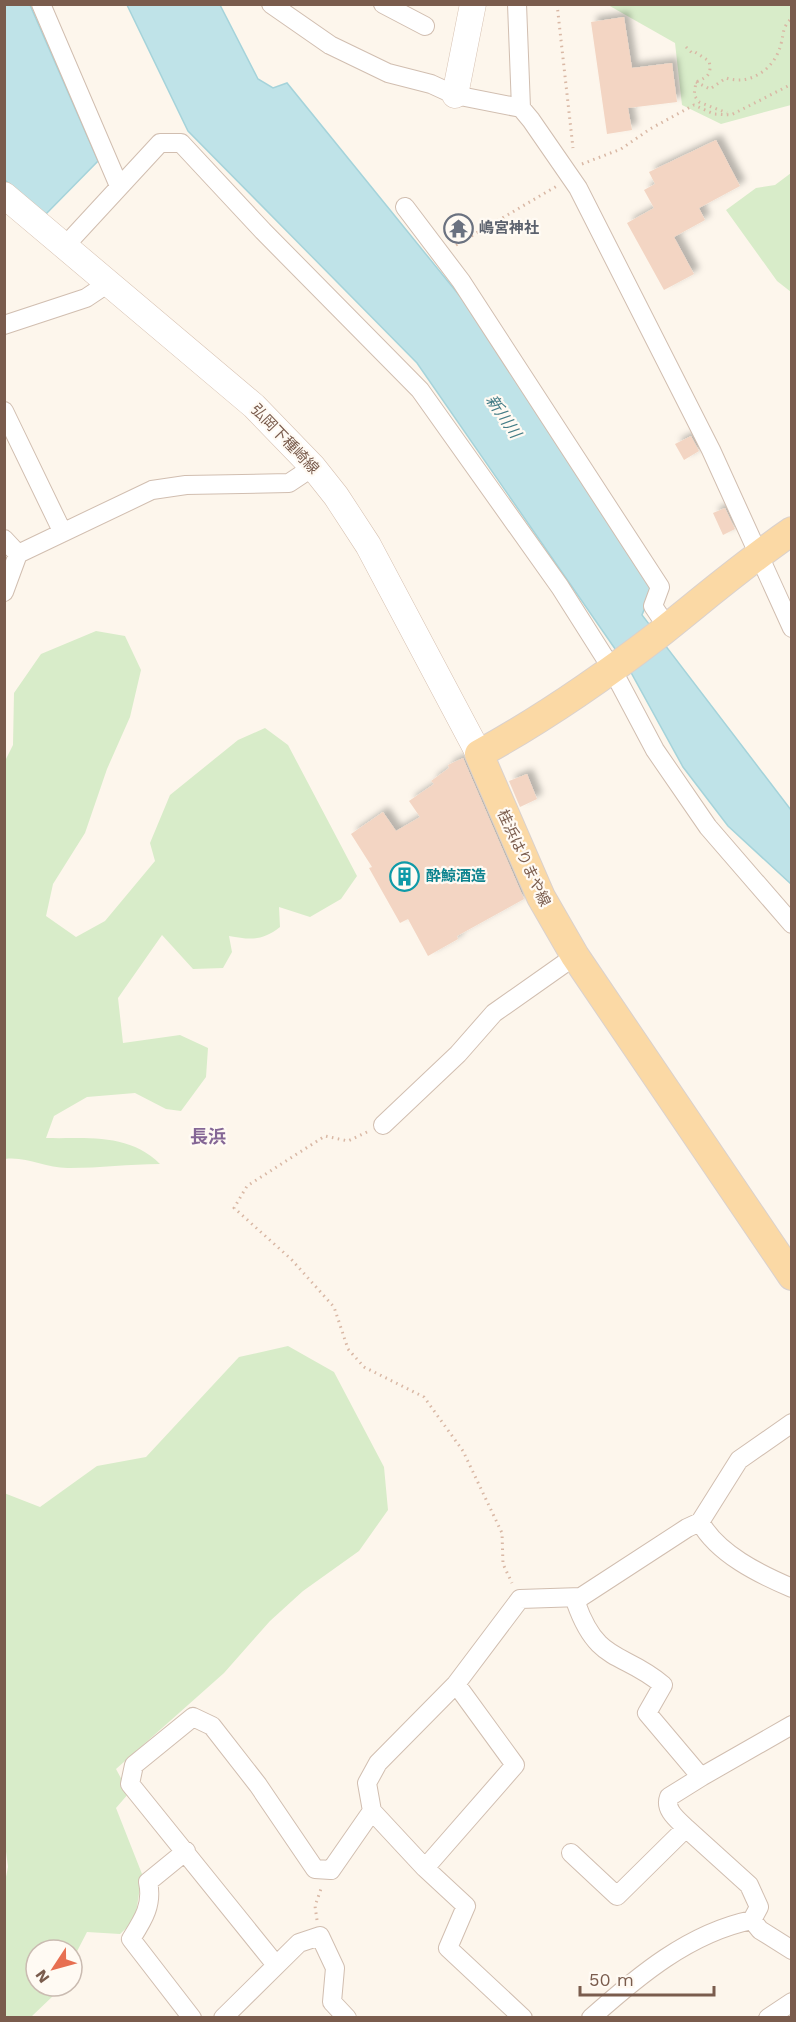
<svg xmlns="http://www.w3.org/2000/svg" width="796" height="2022" font-family="'Work Sans','Noto Sans JP',sans-serif">
  <style>
    .green { fill: #d8ecc9 }
    .water { fill: #bfe3e8; stroke: #a5d3da; stroke-width: 1.5 }
    .building { fill: #f3d5c3; filter: url(#shadow) }
    .lines { fill: none; stroke-linecap: round; stroke-linejoin: round }
    .street-casing { stroke: #d1beb0; stroke-width: 20 }
    .secondary-casing { stroke: #d6c0b0; stroke-width: 27 }
    .primary-casing { stroke: #dad1cd; stroke-width: 30 }
    .path { stroke: #d9b8a5; stroke-width: 3; stroke-dasharray: 1.5 4.5; stroke-linecap: butt }
    .street { stroke: #fff; stroke-width: 18 }
    .secondary { stroke: #fff; stroke-width: 26 }
    .primary { stroke: #fbd9a5; stroke-width: 28 }
    .labels { text-anchor: middle; stroke-width: 4.5; stroke-linejoin: round; paint-order: stroke }
    .worship-label { font-size: 15px; font-weight: bold; fill: #5b616d; stroke: #fffaf3; text-anchor: start }
    .street-label { font-size: 15px; fill: #7a5c4d; stroke: #fffaf3 }
    .culture-label { font-size: 15px; font-weight: bold; fill: #0d838f; stroke: #fffaf3; text-anchor: start }
    .water-label { font-size: 16px; font-style: italic; fill: #437c86; stroke: #fffaf3 }
    .quarter-label { font-size: 18px; font-weight: bold; fill: #846695; stroke: #fffaf3 }
  </style>
  <defs>
    <filter id="shadow"><feDropShadow dx="5.5" dy="-5.5" stdDeviation="3" flood-color="#0004"/></filter>
  </defs>
  <rect width="100%" height="100%" fill="#fdf6ec"/>
  <path class="green" d="M608,5h183v100l-70,19 -39,-19 -7,-62z
    M791,173v119l-14,-11 -51,-71 30,-22 19,-3z
    M96,631l29,5 16,34 -11,47 -23,52 -22,64 -32,51 -7,32 30,21 29,-16 50,-60 -5,-18 20,-48 68,-55 27,-12 23,17 69,131 -16,23 -31,18 -31,-10 1,20c-18,14 -29,13 -51,9l3,16 -9,16 -30,1 -31,-34 -44,63 5,45 57,-8 28,13 -2,29 -25,34 -15,-2 -31,-16 -48,4 -33,19 -8,22c41,1 83,-5 114,26 -31,0 -60,4 -90,4 -23,1 -43,-12 -65,-9v-398l8,-16 1,-52 27,-39z
    M288,1346l46,26 50,95 4,43 -29,41 -56,40 -33,30 -46,52 -108,96 13,24 -13,15 26,66 -7,46 -15,14 -33,-2 -15,29v-11h-36v36h23l-5,9 -23,22h-26l-1,-130 4,-20 -4,-31v-343l36,14 57,-41 49,-9 93,-100z"/>
  <path class="water" d="M4,5h26l68,156 -53,54 -40,-35z
    M127,5h93l38,74 15,9 14,-5 185,228 180,279 -10,25 149,195v74l-63,-58 -45,-59 -54,-98 -212,-306 -229,-232z"/>
  <path class="building" d="M624,17l8,51 40,-5 5,39 -49,6 4,22 -25,4 -16,-112z
    M716,140l24,46 -41,22 6,12 -31,17 20,37 -30,16 -37,-67 27,-15 -10,-18 11,-6 -6,-12z
    M691,436l8,15 -15,9 -9,-16z
    M725,508l10,21 -12,6 -10,-22z
    M463,758l61,141 -67,37 1,3 -30,17 -20,-37 -8,4 -31,-55 3,-1 -21,-33 32,-22 13,19 24,-14 -11,-16 25,-17 -3,-3 18,-13 -1,-3z
    M527,774l10,25 -17,8 -11,-26z"/>
  <g class="lines">
    <defs>
      <path id="street" d="M41,4l78,182
        M271,4l59,41 58,28 43,11 24,11 66,13 10,12 47,68 133,262 81,178
        M383,4l42,22
        M517,4l4,104
        M405,207l56,74 199,306 -7,19 14,21
        M64,247l96,-104h21l82,88 157,159 140,197 52,82 43,81 53,77 84,97
        M4,325l82,-27 21,-14
        M4,411l58,120
        M4,539l14,15
        M4,592l14,-38 134,-64 34,-5 103,-2 24,-16
        M383,1125l75,-71 36,-41 81,-57
        M700,1522c18,32 59,52 92,66
        M581,1597l-5,6c22,62 47,48 87,82l-16,28 54,64 -32,20c-5,13 9,23 17,31
        M701,1777l91,-52
        M372,1811l53,57 90,-103 -59,-81
        M186,1851l-38,31c5,23 -5,38 -17,57l61,79
        M571,1853l46,43 69,-68 63,57 10,22 -7,13
        M425,1868l41,38 -18,42 75,70
        M276,1965l-146,-181 4,-19 59,-48 19,9 46,59 57,84 16,1 41,-59 -5,-28 11,-20 78,-79 64,-85 61,-2 106,-69 13,-6 39,-62 53,-37
        M223,2018l76,-75 21,-7 15,32 -3,34 15,16
        M591,2018c47,-42 98,-85 161,-98l8,10 32,20
        M768,2018l24,-16"/>
      <path id="secondary" d="M455,95l18,-91
        M4,195l250,211 59,61 23,29 32,49 111,209"/>
      <path id="primary" d="M792,531c-47,32 -90,69 -134,104 -56,43 -117,85 -179,119l62,143 34,59 217,320"/>
    </defs>
    <use href="#street" class="street-casing"/>
    <use href="#secondary" class="secondary-casing"/>
    <use href="#primary" class="primary-casing"/>
    <path class="path" d="M557,4l16,144
      M686,47l6,6 3,-1 14,9c3,13 -1,16 -13,21l-2,13 5,7 28,11
      M696,82l14,7 16,-11c24,8 49,-9 55,-34 3,-11 1,-17 11,-26
      M582,164l39,-15 29,-20 44,-24 20,9 17,1 61,-31
      M456,245l101,-59
      M367,1132l-19,9 -23,-5 -78,50 -13,22 57,51 43,48 14,42 16,18 60,30 39,54 39,82 1,31 9,19
      M317,1920l-2,-14 7,-20"/>
    <use href="#street" class="street"/>
    <use href="#secondary" class="secondary"/>
    <use href="#primary" class="primary"/>
  </g>
  <defs>
    <symbol id="temple-ring" viewBox="-11 -11 22 22"><circle r="9.5" fill="#fffaf3" stroke="#6b7280" stroke-width="1.5"/><path d="M0-6L5-2H3V0L6.5 2.5H4V6H1.5V3h-3V6H-4V2.5H-6.5L-3 0V-2H-5Z" fill="#6b7280"/></symbol>
    <symbol id="building-ring" viewBox="-11 -11 22 22"><circle r="9.5" fill="#fffaf3" stroke="#0f9aa8" stroke-width="1.5"/><path d="M-4-6H4V6H1V3H-1V6H-4ZM-2.5-4.3h1.7v1.8h-1.7ZM.8-4.3h1.7v1.8H.8ZM-2.5-1h1.7V.8h-1.7ZM.8-1h1.7V.8H.8Z" fill="#0f9aa8"/></symbol>
  </defs>
  <g fill-rule="evenodd">
    <use href="#temple-ring" x="442" y="212" width="33" height="33"/>
    <use href="#building-ring" x="388" y="860" width="33" height="33"/>
  </g>
  <g class="labels">
    <g class="worship-label">
      <text x="479" y="233">嶋宮神社</text>
    </g>
    <g class="street-label">
      <text transform="translate(285 439) rotate(46)" y="5">弘岡下種崎線</text>
      <text transform="translate(524 858) rotate(65)" y="5">桂浜はりまや線</text>
    </g>
    <g class="culture-label">
      <text x="426" y="881">酔鯨酒造</text>
    </g>
    <g class="water-label">
      <text transform="translate(504 416) rotate(56)" y="6">新川川</text>
    </g>
    <g class="quarter-label">
      <text x="208" y="1143">長浜</text>
    </g>
  </g>
  <rect width="796" height="2022" fill="none" stroke="#7a5c4d" stroke-width="12"/>
  <g transform="translate(54 1968) rotate(234)"><circle r="28" fill="#fffaf3" stroke="#cabbb1" stroke-width="1.5"/>
  <path d="M0-4.5L10 22L0 15L-10 22Z" fill="#e76f51"/>
  <text y="-9" font-size="16" font-weight="bold" text-anchor="middle" fill="#7a5c4d">N</text>
  </g>
  <path d="M580 1986v9h134v-9" fill="none" stroke="#7a5c4d" stroke-width="3"/>
  <text x="589" y="1986" font-size="18" fill="#7a5c4d" stroke="#fffaf3" stroke-width="4.5" paint-order="stroke">50 m</text>
</svg>
